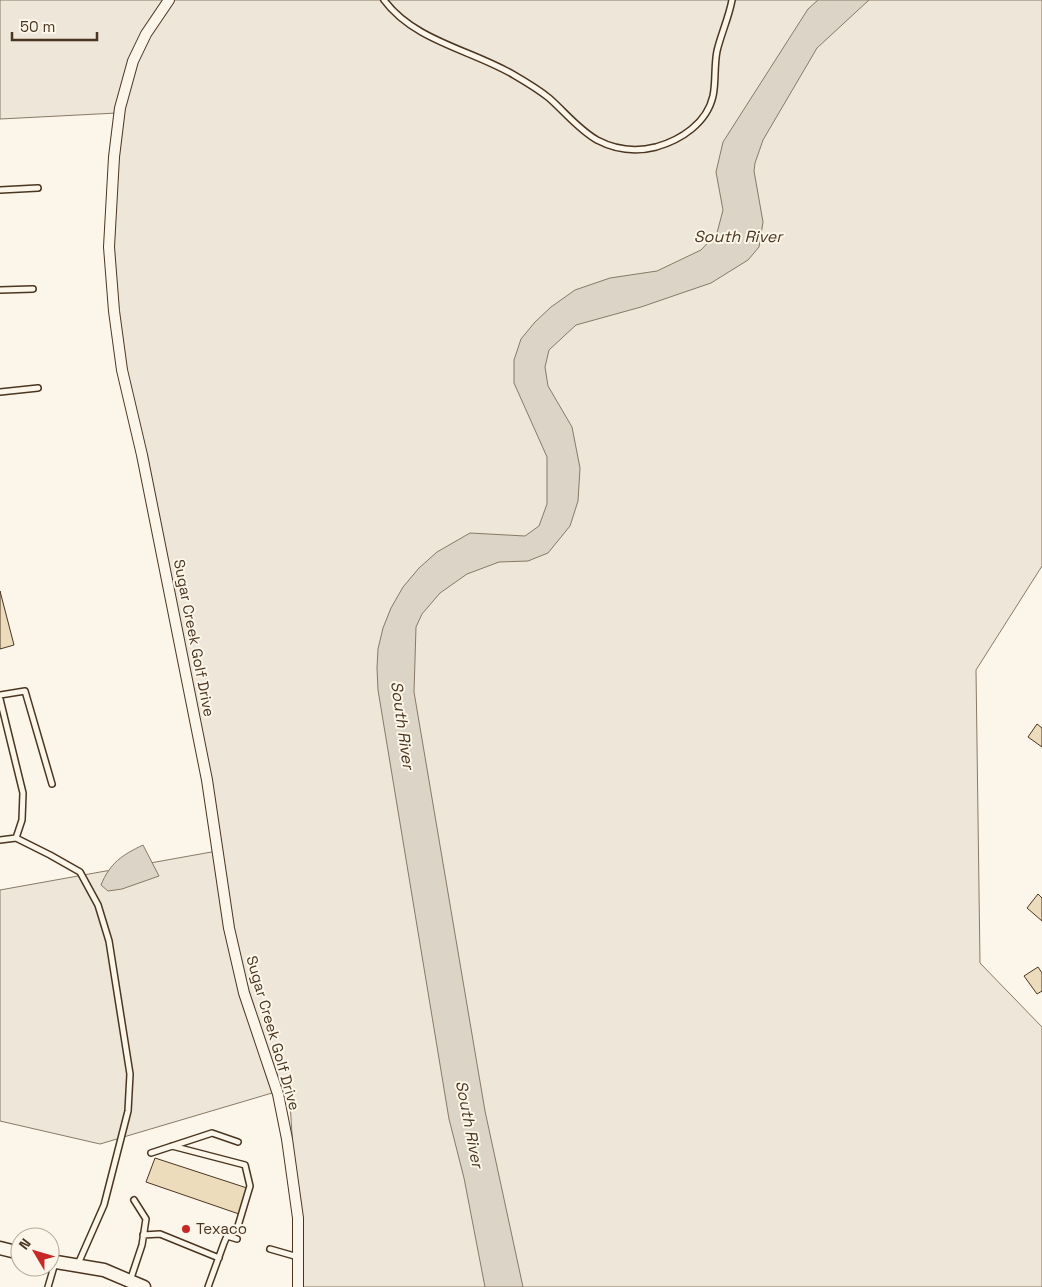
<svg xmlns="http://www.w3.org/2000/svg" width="1042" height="1287" font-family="'Space Grotesk',sans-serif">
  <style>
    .green { fill: #ede6d9; stroke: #887966 }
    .water { fill: #dcd4c6; stroke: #887966 }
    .building { fill: #ecdcbc; stroke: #4a3520 }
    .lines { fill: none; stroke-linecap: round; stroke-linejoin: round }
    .service-casing { stroke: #4a3520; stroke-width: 8 }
    .minor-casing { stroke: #4a3520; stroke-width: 12 }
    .tertiary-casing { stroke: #4a3520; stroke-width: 15 }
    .service { stroke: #fbf6e9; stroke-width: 5 }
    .minor { stroke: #fbf6e9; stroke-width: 10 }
    .tertiary { stroke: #fbf6e9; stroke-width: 12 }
    .poi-dot { fill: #c62828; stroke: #fbf6e9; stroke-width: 2 }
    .labels { text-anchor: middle; stroke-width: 4; stroke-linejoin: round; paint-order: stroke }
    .street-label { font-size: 15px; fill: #4a3520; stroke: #fbf6e9 }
    .poi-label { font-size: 15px; fill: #4a3520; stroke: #fbf6e9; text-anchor: start }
    .water-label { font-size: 16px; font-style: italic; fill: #4a3520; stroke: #fbf6e9 }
  </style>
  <rect width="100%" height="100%" fill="#fbf6e9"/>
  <path class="green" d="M0,0h1042v566l-66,104 4,293 62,64v260h-740l-13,-199 -189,56 -100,-23v-231l217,-39 -99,-504 -7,-135 6,-99 -117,6z"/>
  <path class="water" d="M818,0h51l-52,48 -54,92 -8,23 -1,8 9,51 -4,25 -11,13 -37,23 -70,24 -65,18 -27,25 -4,17 3,19 24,41 8,41 -2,33 -8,25 -22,27 -20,8 -29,1 -32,12 -27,19 -18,21 -6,13 -2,65 71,419 38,176h-38l-21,-109 -15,-59 -71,-429 -1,-22 1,-19 5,-21 8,-20 12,-21 16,-19 18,-16 33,-19 55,3 14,-10 8,-22v-47l-33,-74v-23l7,-21 14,-17 16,-15 24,-17 35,-12 47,-7 44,-21 16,-17 6,-23 -7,-38 7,-30 85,-133z
    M143,845l16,31 -37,13 -14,2 -7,-6c9,-22 21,-30 42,-40z"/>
  <path class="building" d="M0,591l14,54 -14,4z
    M1037,724l5,4v19l-14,-10z
    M1038,894l4,4v23l-15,-13z
    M1038,967l4,6v18l-5,3 -13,-18z
    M155,1158l92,30 -8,26 -93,-32z"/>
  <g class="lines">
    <defs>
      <path id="service" d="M384,0c30,41 88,50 130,75 12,7 24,14 35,23 16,14 29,31 48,42 19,10 39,12 59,7 25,-7 51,-24 57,-51 3,-14 1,-30 4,-45 4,-17 12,-34 15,-51
        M0,190l38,-2
        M0,290l33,-1
        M0,392l38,-4
        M0,695l25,-4 27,93
        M0,699l23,94 -1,27 -6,18
        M0,840l16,-2 34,17 30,17 18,33 11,36 21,133 -2,37 -24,94 -26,59
        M172,1146l73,19 5,21 -12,40 -11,10 -3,7 -16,44
        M151,1153l61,-20 26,9
        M143,1235l17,-1 59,24
        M227,1236l10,3
        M270,1249l28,8
        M130,1281l12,-36 4,-26 -12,-19
        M48,1287l7,-24"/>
      <path id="minor" d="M169,0l-23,34 -13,27 -13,47 -6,49 -5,90 5,64 8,59 20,85 65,325 22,148 15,65 34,101 9,45 11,79v69"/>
      <path id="tertiary" d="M0,1248l20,5
        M50,1261l54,9 40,17"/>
    </defs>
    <use href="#service" class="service-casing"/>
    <use href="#minor" class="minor-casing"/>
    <use href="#tertiary" class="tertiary-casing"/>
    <use href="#service" class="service"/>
    <use href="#minor" class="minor"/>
    <use href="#tertiary" class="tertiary"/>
  </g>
  <circle class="poi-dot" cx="186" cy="1229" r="5"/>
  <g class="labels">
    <g class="street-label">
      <text transform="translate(194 638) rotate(79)" y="5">Sugar Creek Golf Drive</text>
      <text transform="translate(273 1033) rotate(74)" y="5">Sugar Creek Golf Drive</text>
    </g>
    <g class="poi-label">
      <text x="196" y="1234">Texaco</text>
    </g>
    <g class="water-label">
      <text x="738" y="242">South River</text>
      <text transform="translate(403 725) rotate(82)" y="6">South River</text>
      <text transform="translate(470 1124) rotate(79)" y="6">South River</text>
    </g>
  </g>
  <g transform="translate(35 1252) rotate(308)"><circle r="24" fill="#fbf6e9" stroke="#b4a999"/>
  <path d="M0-4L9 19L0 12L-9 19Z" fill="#c62828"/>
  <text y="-8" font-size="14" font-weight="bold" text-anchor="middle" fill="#4a3520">N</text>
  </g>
  <path d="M12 32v8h85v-8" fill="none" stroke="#4a3520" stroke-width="2.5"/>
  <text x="20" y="32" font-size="15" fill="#4a3520" stroke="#fbf6e9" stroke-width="4" paint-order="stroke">50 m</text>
</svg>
